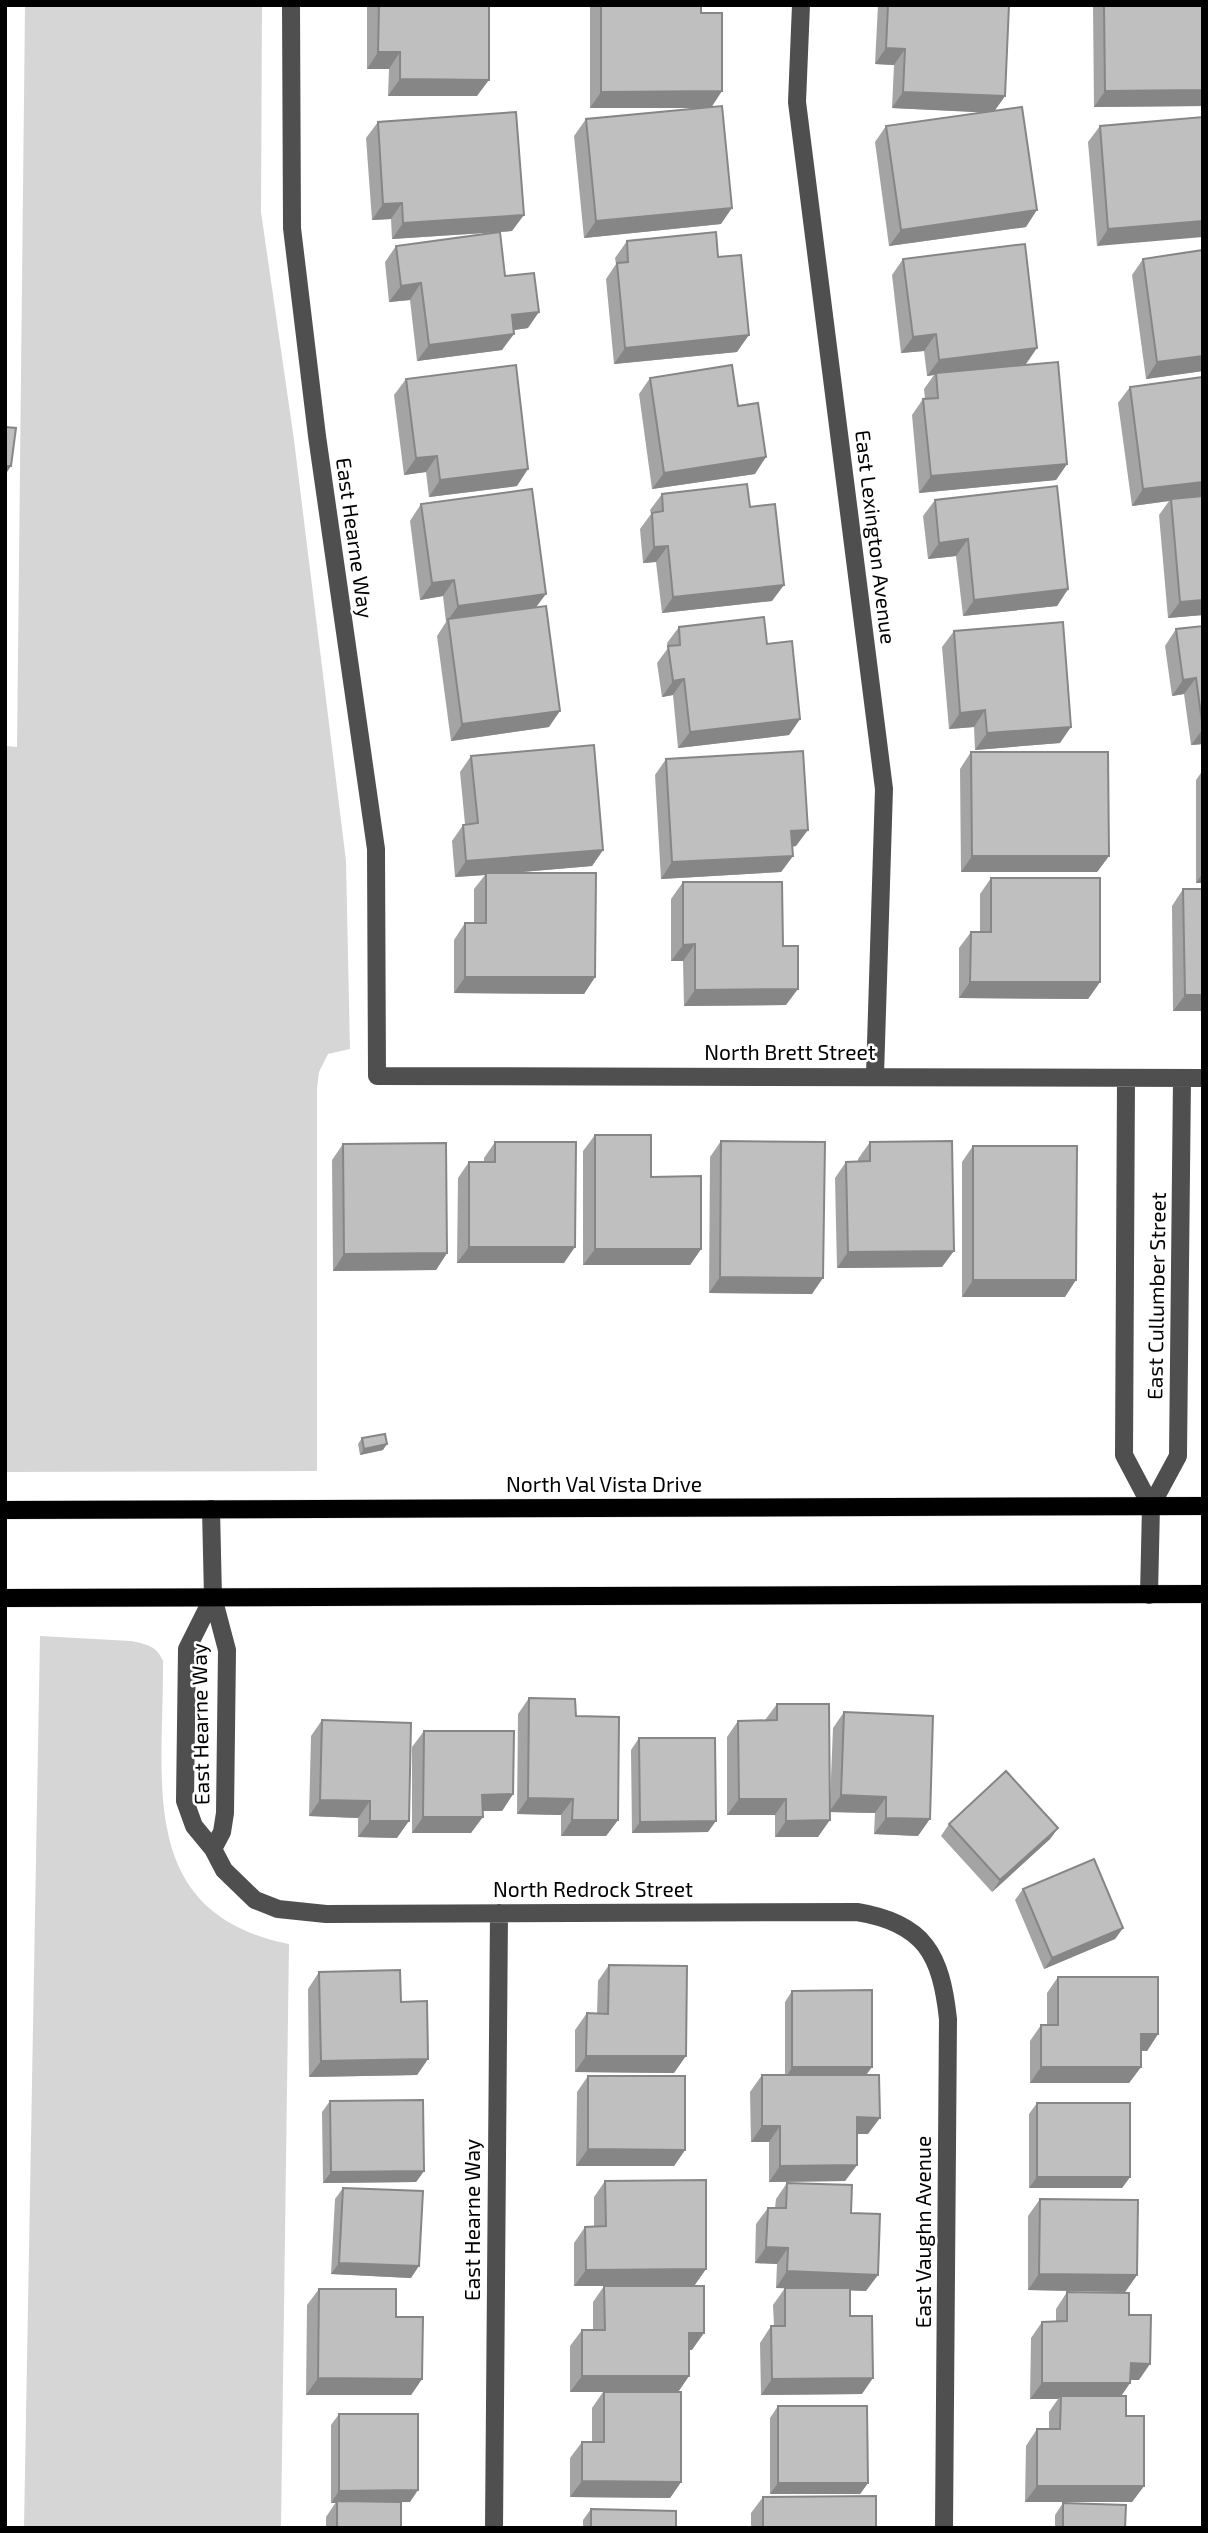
<svg xmlns="http://www.w3.org/2000/svg" width="1208" height="2533" font-family="'Exo 2',sans-serif">
  <style>
    .green { fill: #d6d6d6 }
    .lines { fill: none; stroke-linecap: round; stroke-linejoin: round }
    .major-casing { stroke: #dbdbdb; stroke-width: 19 }
    .minor { stroke: #4f4f4f; stroke-width: 18 }
    .major { stroke: #000; stroke-width: 18 }
    .wall { fill: #a4a4a4 }
    .shaded-wall { fill: #868686 }
    .building { fill: #bfbfbf; stroke: #868686; stroke-width: 2 }
    .labels { text-anchor: middle; stroke-width: 5; stroke-linejoin: round; paint-order: stroke }
    .street-label { font-size: 21px; fill: #000; stroke: #fff }
  </style>
  <rect width="100%" height="100%" fill="#fff"/>
  <path class="green" d="M25,5h237l-1,207 33,228 52,421 4,188 -22,5 -9,18 -2,17v382l-312,1v-726l12,1z
    M40,1636l91,5c15,3 26,5 32,20 1,120 -28,252 126,283l-8,584h-257z"/>
  <g class="lines">
    <defs>
      <path id="major" d="M5,1510l1198,-4
        M5,1598l1198,-4"/>
    </defs>
    <use href="#major" class="major-casing"/>
    <path class="minor" d="M291,5l1,223 25,208 59,413 1,227 826,2
      M801,5l-4,97 87,687 -9,286
      M1126,1079l-2,376 27,51
      M211,1509l2,88 14,53 -2,163 -3,19 -9,17
      M1149,1595l2,-89 27,-50 4,-378
      M213,1597l-26,52 -2,152 9,25 19,23 11,21 31,30 23,9 48,5 531,-2c68,11 84,43 91,107l-4,509
      M494,2528l5,-615"/>
    <use href="#major" class="major"/>
  </g>
  <path class="wall" d="M367,5h122l-12,91h-89l1,-27h-22z
    M590,5h111l10,102 10,117 -137,14 -10,-102 12,-17 116,-11h-112z
    M878,5h131l-4,91 -10,14 31,117 -137,19 -14,-104 11,-16 96,-14 -90,-4 2,-43 -19,-1z
    M1093,5h110v101l-109,1z
    M1203,117l-106,129 -9,-104 12,-16z
    M378,122l134,109 -120,8 -1,-20 -19,1 -6,-82z
    M627,241l110,111 -123,12 -8,-85 10,-15 -1,-6z
    M396,246l109,30 23,52 -15,2 -11,20 -85,11 -7,-61 -21,2 -4,-40z
    M903,259l123,105 -23,3 64,97 -11,16 -137,13 -7,-78 11,-16h2l-1,-10 10,-14 -7,1 -3,-25 -23,2 -9,-78z
    M1143,259l60,112 -57,8 -14,-104z
    M1203,377v238l-35,3 -9,-103 10,-14 -37,5 -14,-103 12,-16z
    M650,378l88,28 17,68 -103,15 -13,-95z
    M406,379l111,107 -88,11 -3,-25 -22,3 -10,-80z
    M662,494l88,13 22,94 -110,12 -6,-51 -13,1 -3,-34 11,-15 -1,-4z
    M935,500l133,89 -11,17 -94,10 -7,-60 -28,3 -5,-43z
    M421,504l116,103 12,120 -98,14 -14,-105 9,-14 -3,-26 -23,4 -10,-79z
    M1203,626v118l-12,1 -7,-51 -12,2 -7,-50 11,-17z
    M679,627l88,17 33,75 -11,16 -111,13 -5,-53 -11,2 -5,-34 11,-15 -1,-5z
    M954,631l106,112 -85,7 -1,-23 -25,2 -7,-82z
    M971,752l138,104 -12,16h-136l-1,-103z
    M471,756l132,94 -11,16 -85,7 88,104 -11,17 -130,-1v-53l11,-17h9v-34l11,-14 -30,2 -3,-36 11,-16 2,-1 -5,-52z
    M666,759l130,87 -4,1 1,9 -12,16 -120,7 -6,-104z
    M1203,770v113h-7v-103z
    M991,878l109,104 -12,17 -129,-1v-50l12,-16h9v-38z
    M683,882l100,64 3,59 -102,1 -1,-45h-12v-62z
    M1183,889l20,122h-30l-1,-105z
    M595,1135l56,42 50,72 -11,16h-107v-114z
    M721,1141l91,153 -103,-1 1,-136z
    M495,1142l69,121h-107l1,-85 11,-16h15v-4z
    M870,1142l72,125 -105,1 -2,-90 11,-16 12,-1v-2z
    M343,1144l104,109 -11,17 -103,1 -1,-111z
    M973,1146l92,151h-103v-135z
    M362,1438l21,12 -23,5 -2,-11z
    M529,1698l47,18 42,104 -12,16h-45v-21l-44,-1 1,-100z
    M777,1704l53,98 3,-74 11,-16 74,124 -44,-2 1,-21 -45,-1 -12,25h-43v-22h-48v-78l11,-16 27,-1z
    M322,1720l75,118 -39,-1v-19l-49,-2 2,-80z
    M424,1731l89,63 -11,17h-20l-11,22h-59v-86z
    M639,1738l69,94 -76,1 -1,-83z
    M949,1824l109,4 -8,11 -58,53 -51,-56z
    M1023,1889l100,39 -8,11 -71,30 -29,-69z
    M609,1965l65,108 -99,-1v-42l12,-17 10,1 1,-33z
    M319,1972l82,30 27,57 -11,16 -108,2 -1,-88z
    M1058,1977l100,57 -11,17h-6v16l-12,16h-99v-42l11,-16h6v-32z
    M792,1991l74,84 2,59h-11v31l-12,16 -76,1v-40h-18l-1,-50 12,-17h23v-73z
    M588,2076l97,74 -11,16h-98l1,-74z
    M330,2101l94,70 -8,11 -93,1 -1,-71z
    M1037,2103l93,74 -8,11h-93v-74z
    M605,2181l101,88 -12,17h-120v-43l11,-16 9,-1v-29z
    M787,2183l64,30 15,78 -16,-1v26l12,78 -101,1 -1,-52 11,-17h3l-1,-21 12,-17h9h-18l1,-24 -22,-1 1,-39 12,-16h7l1,-9z
    M343,2188l68,90 -80,-4 4,-75z
    M1040,2199l97,76 -12,17 -97,-2v-74z
    M604,2286l88,64h-3v26l-11,16 3,90 -11,16 -100,-1v-39l12,-16h10v-34l11,-16h-33v-46l12,-16h11v-28z
    M319,2289l103,90 -11,16h-105l1,-90z
    M1067,2292l62,23 10,65h-9v3l-9,13 23,90 -12,16h-107l1,-56 11,-17h12v-17l9,-13h-28l1,-61 11,-16h14v-13z
    M778,2406l90,77 -8,11h-90v-76z
    M339,2414l71,88h-21l12,26h-75v-11l10,-15 -5,1v-78z
    M763,2497l113,31h-125v-15z
    M1063,2503l62,25h-70v-13z
    M591,2509l85,19h-93v-8z"/>
  <path class="shaded-wall" d="M886,48l19,1 -11,16 -19,-1z
    M378,52h22l-11,17h-22z
    M400,79l89,1 -12,16h-89z
    M1203,90v16l-109,1 11,-16z
    M722,91l-11,17h-121l11,-16z
    M903,92l102,4 -12,17 -101,-5z
    M402,203l-11,16 -19,1 11,-16z
    M732,208l-11,16 -137,14 12,-17z
    M1037,210l-11,17 -137,19 12,-16z
    M524,215l-12,16 -120,8 11,-16z
    M1203,221v16l-106,9 11,-17z
    M421,283l-11,17 -21,2 12,-16z
    M539,312l-11,16 -27,4 11,-17z
    M514,334l-12,16 -85,11 12,-16z
    M936,334l-12,17 -23,2 12,-16z
    M749,335l-12,17 -123,12 11,-16z
    M1037,348l-11,16 -90,11v-2l-2,2 -7,1 12,-16z
    M1203,356v15l-57,8 11,-17z
    M437,456l-11,16 -22,3 12,-17z
    M766,457l-11,17 -103,15 12,-16z
    M1067,464l-11,16 -137,13 12,-17z
    M5,466h6l-6,9z
    M528,469l-11,17 -88,11 11,-17z
    M1203,482v15l-32,2 -2,2 -37,5 11,-17z
    M968,539l-12,17 -28,3 11,-16z
    M668,546l-12,16 -13,1 11,-16z
    M454,580l-11,16 -23,4 12,-17z
    M784,585l-12,16 -110,12 11,-16z
    M1068,589l-11,17 -94,10 11,-16z
    M546,594l-12,16 -86,10 10,-14z
    M1203,600v15l-35,3 12,-16z
    M1196,678l-12,16 -12,2 11,-16z
    M684,679l-11,16 -11,2 11,-16z
    M985,710l-11,17 -25,2 11,-16z
    M560,711l-11,16 -98,14 11,-17z
    M800,719l-11,16 -111,13 12,-16z
    M1071,727l-11,16 -85,7 12,-17z
    M1203,729v15l-12,1z
    M808,830l-12,16 -16,1 11,-16z
    M603,850l-11,16 -106,9v-2l-1,2 -30,2 11,-16z
    M793,856l-12,16 -120,7 11,-17z
    M972,856h137l-12,16h-136z
    M1203,873v10h-7z
    M695,944l-12,17h-12l12,-16z
    M465,977h130l-11,17 -130,-1z
    M970,982h130l-12,17 -129,-1z
    M798,989l-12,16 -102,1 11,-16z
    M1185,995h18v16h-30z
    M469,1247h106l-11,16h-107z
    M595,1249h106l-11,16h-107z
    M954,1251l-12,16 -105,1 11,-16z
    M447,1253l-11,17 -103,1 11,-17z
    M720,1277l103,1 -11,16 -103,-1z
    M973,1280h103l-11,17h-103z
    M387,1444l-4,6 -23,5 4,-6z
    M513,1794l-11,17h-31l11,-16z
    M841,1795l45,2 -11,16 -46,-1z
    M528,1798l45,1 -12,16 -44,-1z
    M739,1799h47l-11,16h-48z
    M320,1800l50,1 -12,17 -49,-2z
    M423,1817h60l-12,16h-59z
    M886,1818l44,1 -12,17 -44,-2z
    M572,1820h46l-12,16h-45z
    M830,1820l-12,17h-43l11,-16z
    M370,1821h39l-12,17 -39,-1z
    M716,1821l-8,11 -76,1 8,-11z
    M1058,1828l-8,11 -58,53 8,-12z
    M1123,1928l-8,11 -71,30 8,-11z
    M1141,2034h17l-11,17 -17,-1z
    M586,2056h100l-12,17 -99,-1z
    M428,2059l-11,16 -108,2 12,-16z
    M792,2067h80l-8,11 -79,1z
    M1041,2067h100l-12,16h-99z
    M857,2117l23,1 -12,16h-23z
    M762,2126h18l-11,16h-18z
    M588,2149l97,1 -11,16h-98z
    M857,2165l-12,16 -76,1 11,-16z
    M424,2171l-8,11 -93,1 8,-11z
    M1037,2177h93l-8,11h-93z
    M766,2247l22,1 -11,16 -22,-1z
    M339,2263l80,3 -8,12 -80,-4z
    M706,2269l-12,17h-120l12,-16z
    M787,2271l91,4 -12,16 -90,-3z
    M1039,2274l98,1 -12,17 -97,-2z
    M689,2333h15l-12,17 -15,-1z
    M1131,2363l19,1 -11,16h-20z
    M582,2376h107l-11,16h-108z
    M318,2378l104,1 -11,16h-105z
    M873,2378l-11,16 -101,1 11,-16z
    M1042,2383h88l-11,16 -58,-3 -3,3h-28z
    M582,2481l99,1 -11,16 -100,-1z
    M778,2483h90l-8,11h-90z
    M1037,2486h107l-12,16h-107z
    M418,2490l-8,12 -79,1 8,-12z"/>
  <path class="building" d="M379,5h110v75l-89,-1v-27h-22z
    M601,5h100v8h21v78l-121,1z
    M888,5h121l-4,91 -102,-4 2,-43 -19,-1z
    M1104,5h99v85l-98,1z
    M722,106l10,102 -136,13 -10,-102z
    M1022,107l15,103 -136,20 -15,-104z
    M516,112l8,103 -121,8 -1,-20 -19,1 -5,-82z
    M1203,117v104l-95,8 -8,-103z
    M500,232l5,44 29,-3 5,39 -27,3 2,19 -85,11 -8,-62 -20,3 -5,-40z
    M716,232l2,25 23,-2 8,80 -124,13 -8,-85 11,-1 -1,-21z
    M1025,244l12,104 -98,12 -3,-26 -23,3 -10,-78z
    M1203,250v106l-46,6 -14,-103z
    M1058,362l9,102 -136,12 -8,-77 15,-1 -2,-25z
    M516,365l12,104 -88,11 -3,-24 -21,2 -10,-79z
    M732,365l6,41 20,-3 8,54 -102,16 -14,-95z
    M1203,377v105l-60,7 -13,-102z
    M5,427l11,1 -5,38h-6z
    M747,484l3,23 25,-3 9,81 -111,12 -5,-51 -14,1 -2,-34 11,-2 -1,-17z
    M1057,486l11,103 -94,11 -6,-61 -29,4 -4,-43z
    M532,489l14,105 -88,12 -4,-26 -22,3 -11,-79z
    M1203,496v104l-23,2 -9,-103z
    M546,606l14,105 -98,13 -14,-105z
    M764,617l3,27 25,-3 8,78 -110,13 -6,-53 -11,2 -5,-35 12,-1 -1,-18z
    M1063,622l8,105 -84,6 -2,-23 -25,3 -6,-82z
    M1203,626v103l-7,-51 -13,2 -7,-51z
    M594,745l9,105 -137,11 -3,-36 15,-2 -7,-67z
    M803,751l5,79 -17,1 2,25 -121,6 -6,-103z
    M971,752h137l1,104h-137z
    M486,873h110l-1,104h-130v-54h21z
    M991,878h109v104h-130l1,-50h20z
    M683,882h99l1,64h15v43l-103,1v-46l-12,1z
    M1183,889h20v106h-18z
    M595,1135h56v42l50,-1v73h-106z
    M721,1141l104,1 -2,136 -103,-1z
    M952,1141l2,110 -106,1 -2,-90 24,-1v-19z
    M495,1142h81l-1,105h-106v-85h26z
    M446,1143l1,110 -103,1 -1,-110z
    M973,1146h104l-1,134h-103z
    M385,1434l2,10 -23,5 -2,-11z
    M529,1698l46,1 1,17 43,1 -1,103h-46l1,-21 -45,-1z
    M777,1704h52l1,116 -44,1v-22h-47l-1,-78 39,-1z
    M844,1712l89,4 -3,103 -44,-1v-21l-45,-2z
    M322,1720l89,3 -2,98h-39v-20l-50,-1z
    M424,1731h90l-1,63 -31,1 1,22h-60z
    M639,1738h76l1,83 -76,1z
    M1006,1771l52,57 -58,52 -51,-56z
    M1094,1859l29,69 -71,30 -29,-69z
    M609,1965l78,1 -1,90h-100l1,-43 21,1z
    M400,1970l1,32 26,-1 1,58 -107,2 -2,-89z
    M1058,1977h100v57h-17v33h-100v-42h17z
    M872,1990v77h-80v-76z
    M762,2075h117l1,43 -23,-1v48l-77,1v-40h-18z
    M588,2076h97v74l-97,-1z
    M423,2100l1,71 -93,1 -1,-71z
    M1037,2103h93v74h-93z
    M706,2180v89l-120,1 -1,-43 21,-1 -1,-45z
    M787,2183l65,2 -1,28 29,1 -2,61 -91,-4 1,-23 -22,-1 2,-39h18z
    M343,2188l80,3 -4,75 -80,-3z
    M1040,2199l98,1 -1,75 -98,-1z
    M604,2286h100v47h-15v43h-107v-46h23z
    M785,2288h65v28h22l1,62 -101,1 -1,-53h14z
    M319,2289h77v28h27l-1,62 -104,-1z
    M1067,2292l62,1v22h22l-1,49 -19,-1 -1,20h-88v-61l25,-1z
    M604,2392h77v90l-99,-1v-39h22z
    M1061,2396h65v20h18v70h-107v-57h23z
    M778,2406h89l1,77h-90z
    M339,2414h79v76l-79,1z
    M876,2496v32h-113v-31z
    M337,2501l64,1v26h-64z
    M1063,2503l63,2 -1,23h-62z
    M591,2509l85,2v17h-85z"/>
  <g class="labels">
    <g class="street-label">
      <text transform="translate(875 537) rotate(83)" y="7">East Lexington Avenue</text>
      <text transform="translate(354 538) rotate(82)" y="7">East Hearne Way</text>
      <text x="790" y="1060">North Brett Street</text>
      <text transform="translate(1157 1296) rotate(-89)" y="7">East Cullumber Street</text>
      <text x="604" y="1492">North Val Vista Drive</text>
      <text transform="translate(201 1724) rotate(-91)" y="7">East Hearne Way</text>
      <text x="593" y="1897">North Redrock Street</text>
      <text transform="translate(473 2220) rotate(-90)" y="7">East Hearne Way</text>
      <text transform="translate(924 2232) rotate(-90)" y="7">East Vaughn Avenue</text>
    </g>
  </g>
  <rect width="1208" height="2533" fill="none" stroke="#000000" stroke-width="14"/>
</svg>
